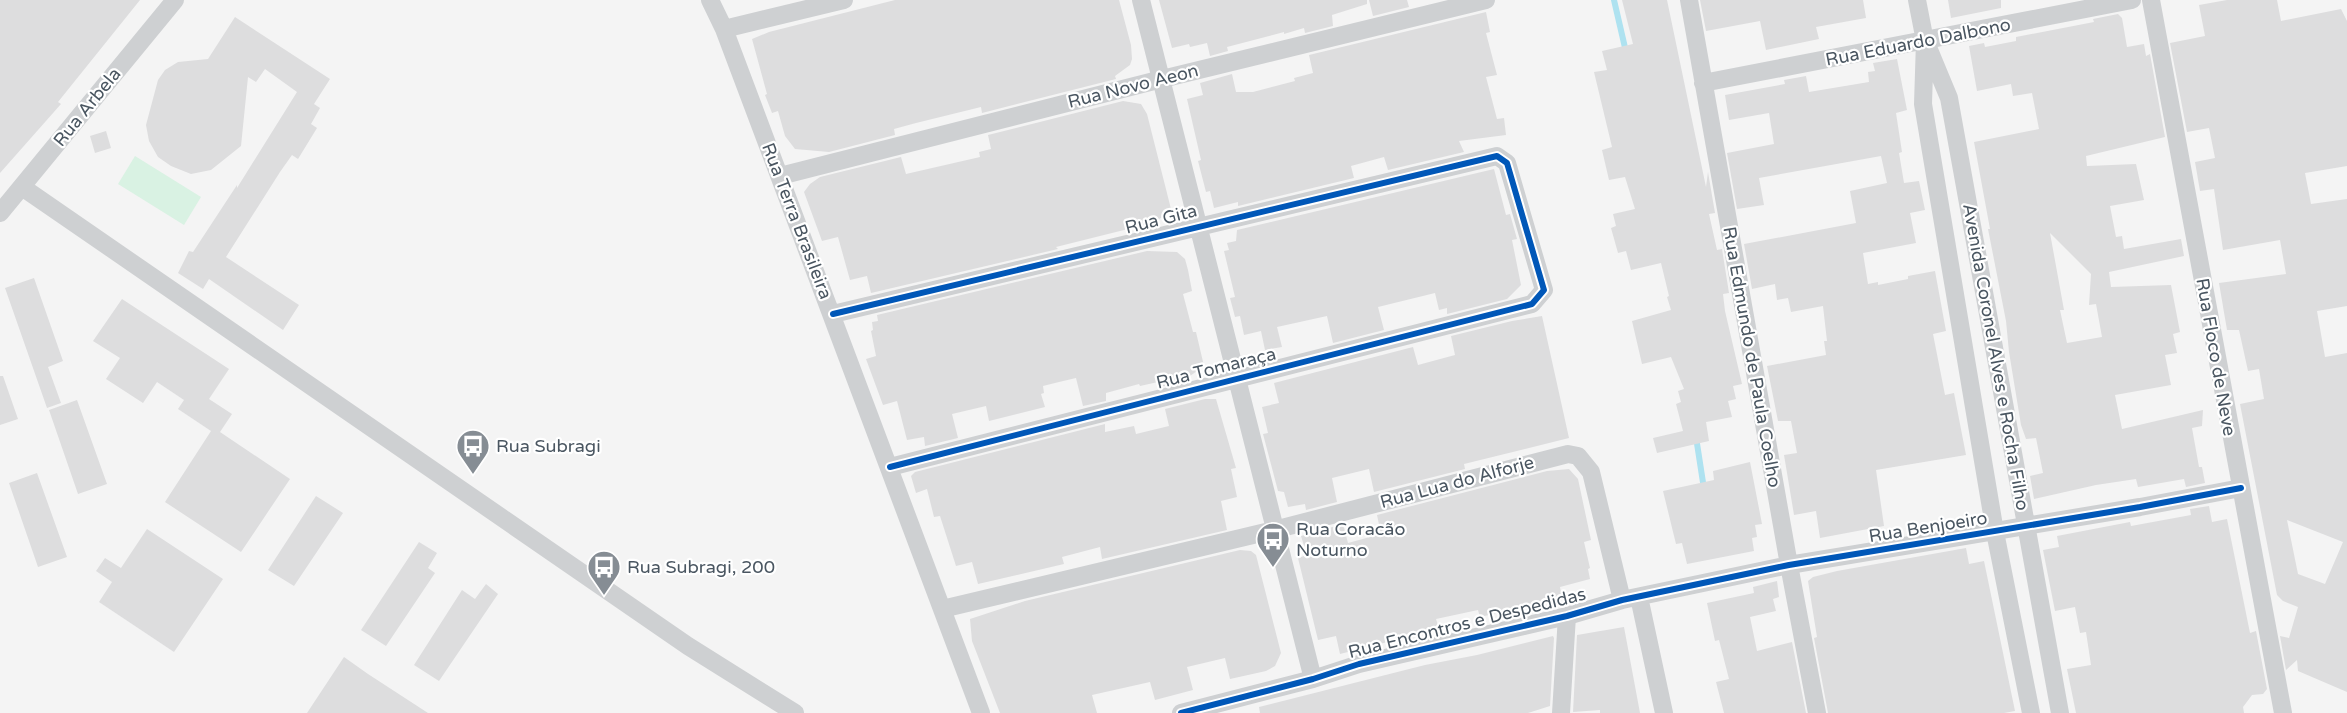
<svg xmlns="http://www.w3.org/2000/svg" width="2347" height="713" font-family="'Varela Round',sans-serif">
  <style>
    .green { fill: #d9f2e3 }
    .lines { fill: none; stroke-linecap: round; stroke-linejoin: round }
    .stream { stroke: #aee2f0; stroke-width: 6 }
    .building { fill: #ddddde; fill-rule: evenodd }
    .street { stroke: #ced0d2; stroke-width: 18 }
    .cycleway-casing { stroke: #fff; stroke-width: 10 }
    .cycleway { stroke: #0057b8; stroke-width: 6 }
    .labels { text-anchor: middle; stroke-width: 4.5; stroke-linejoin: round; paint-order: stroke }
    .street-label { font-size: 18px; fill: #4a5661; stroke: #fff }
    .poi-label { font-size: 18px; fill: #4a5661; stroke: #fff; text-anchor: start }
  </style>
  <rect width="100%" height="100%" fill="#f4f4f4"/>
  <path class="green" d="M135,156l66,41 -17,28 -66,-41z"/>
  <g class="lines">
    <path class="stream" d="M1614,0l12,52
      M1696,437l8,52"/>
  </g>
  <path class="building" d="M0,0h140l-82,102 3,2 -61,69z
    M895,0h224l12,45 1,14 -2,6 -15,11 1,3 -134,34 -1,-6 -65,16 -22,6 1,6 -66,17 -34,-3 -10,-13 -7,-25 -6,2 -7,-18 2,-1 -15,-55 17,-7z
    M1159,0h208v4l-35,11 1,11 -28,7 -1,-5 -20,6v-2l-57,15 1,4 -18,5 -3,-13 -17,4 -1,-3 -17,4z
    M1369,0h38l2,7 -36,9z
    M1622,0h45l39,187 2,-15 7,41 -6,1 8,36 5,-1 7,44 -6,1 2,17 17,73 -9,2 3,13 -8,2 4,16 -26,5 3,19 -52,12 -4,-15 30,-7 -7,-27 5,-2 -3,-11 6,-2 -13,-32 -29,7 -10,-43 39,-11 -4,-13 2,-1 -8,-33 -30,7 -5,-19 -8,2 -7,-25 5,-2 -3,-12 22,-5 -10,-32 -16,3 -7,-30 10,-3 -18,-75 13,-2 -5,-19 31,-7z
    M1700,0h163l3,18 -50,9 3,12 -53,11 -6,-29 -54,10z
    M1948,0h53v8l-50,10z
    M2227,0h50l4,21 60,-12 6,12v145l-42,7 6,31 36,-5v107l-30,5 8,46 22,-4v339l-49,-21 -1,-11 -11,10 -6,-34 9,2 9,-31 -15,-6 -6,-6 -37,-191 24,-5 -5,-30 -11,2 -9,-41h-12l-8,-47 67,-9 -6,-34 -57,10 -9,-61 -14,2 -5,-29 20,-4 -6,-30 -22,4 -17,-89 35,-7 -6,-31zM2287,520l56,22 -18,42 -27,-10z
    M1486,12l4,20 -4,1 11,42 -11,2 11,42 7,-1 2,17 -47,6 5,11 -76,18 -4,-13 -33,9 3,12 -116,28v-4l-24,6 -4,-17 -4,1 -8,-31 3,-1 -14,-61 16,-4 -3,-12 32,-9 4,18h17l42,-11 -1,-3 19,-5 -4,-18z
    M2118,14l4,4 5,29 17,-3 2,12 4,-2 15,83 -79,19 1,10 49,-2 8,36 -34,6 6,31 6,-1 2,13 57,-10 3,17 -75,16 2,15 60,-2 9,47 -7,2 4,19 -12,2 6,30 -56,10 7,34 81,-19 -1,16 -10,2 7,39h3l3,16 -19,4 -2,-8 -46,8 -2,-8 -40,6 -62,14 -4,-23 13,-3 -7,-35 -10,1 -5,-14 -12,-73 -3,-31 -18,-92h2l-16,-87 65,-13 -7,-36 -19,3 -2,-12 -34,7 -8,-45 15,-3 1,4 31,-6v-4l78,-15 -1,-3zM2050,233l41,41 -2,31 7,-1 6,33 -35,6 -7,-33h4z
    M235,17l95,62 -16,25 6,4 -9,16 6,4 -19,31 -6,-4 -12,17 -54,85 73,48 -16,25 -74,-51 -6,10 -25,-16 11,-22 4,1 44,-67v3l60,-96 -32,-23 -9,13 -8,-5 -7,69 -30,24 -20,4 -20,-8 -13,-9 -9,-16 -3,-16 12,-45 7,-10 13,-8 30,-3z
    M1897,59l10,51 -11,3 6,39 -3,1 5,30 15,-2 6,29 -15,3 6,30 -53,10 5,31 10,-2v3l30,-6v-3l27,-5 11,60 -13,3 12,61 9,-2 12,62 -90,15 8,56 -64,12 -4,-27 -22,4 -10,-60 13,-2 -6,-32h-13l-11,-55 59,-11 -2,-14h3l-4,-35 -32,6 -3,-14 -11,2 -2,-16 -23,5 -8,-45 112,-21 -6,-32 37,-8 -6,-27 -122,22 5,27 -27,4 -10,-56 47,-9 -5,-31 -40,7 -4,-25 60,-11 -1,-4 22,-4 3,16 60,-10 -1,-10 7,-1 -2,-8z
    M1123,101l18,3 6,10 24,95 -3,5 -16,9 -96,24 2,2 -187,44 -4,-17 -17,4 -12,-43 -16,4 -18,-49 6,-8 10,-7 81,-20 5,17 74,-17 -1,-5 12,-3 -3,-14z
    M106,131l5,17 -16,5 -5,-17z
    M1494,169l12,46 4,-1 7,25 -5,1 9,45 -14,14 -60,15v-6l-8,2 -4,-17 -57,14 6,23 -51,13 -6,-27 -50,11 5,20 -17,3 -4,-19 -17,4 -4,-19 -5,1 -5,-19 5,-1 -11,-46 5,-1 -2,-7 9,-2 1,-11z
    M1147,251l30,1 8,7 3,11 4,21 -9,3 10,38h3l8,34 -21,15 -23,6 -2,-5 -18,4 -1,-2 -33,9v8l-23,5 -7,-28 -17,4 -16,4 1,7 -3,1 4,13 -56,14 -3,-15 -34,8 6,24 -33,8 -1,-9 -17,3 -10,-39 -14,4 -17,-46 10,-3 -5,-25 2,-1 -1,-8 6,-1 -1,-6z
    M34,278l29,83 -15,6 13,36 -14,5 -42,-120z
    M122,299l107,70 -20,30 23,15 -12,18 70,47 -49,73 -76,-50 46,-71 -33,-22 6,-9 -27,-18 -14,21 -37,-24 14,-21 -27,-17z
    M1542,316l27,122 -105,26 1,5 -91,23 -5,-23 -37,9 5,24 -31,8 -1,-6 -17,3 -4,-15 -6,-1 -15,-57 5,-1 -6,-26 17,-4 -5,-20 139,-36 5,18 37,-10 -4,-19 61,-15z
    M0,376h3l15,43 -18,6z
    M1205,399h11l20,69 -5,1 6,28 -16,4 6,29 -125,29 -2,-12 -38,10 2,7 -86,20 -6,-22 -16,4 -16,-50 -6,1 -7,-28 -11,4 -5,-17 4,-4 190,-48v8l29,-6 2,8 33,-8 -4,-17z
    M77,400l30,84 -29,10 -29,-84z
    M1750,462l12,62 -7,1 2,12 -5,1 2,13 -67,13 -5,-21 -6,1 -13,-53 51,-11 -1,-9z
    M1569,469l9,10 13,61 -7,2 6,26 -2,1 2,10 -30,8 2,11 -82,19 -2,-7 -42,9 3,10 -99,25 -4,-18 -18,4 -20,-82 9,-3 -6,-19 42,-12 5,19 33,-9 -4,-19 170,-44z
    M37,473l30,84 -29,10 -29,-84z
    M316,496l27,17 -49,73 -26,-16z
    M2209,506l3,16 15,-3 23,114 6,-2 11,58 -4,5 -11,1 -9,12 1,6h-168l-9,-44 24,-4 -5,-33 -6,1 -5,-26 -20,4 -12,-61 16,-3 -2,-11 73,-14 1,4 60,-11 -1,-6z
    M147,529l76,50 -49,73 -75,-50 13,-20 -16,-11 9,-13 16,10z
    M419,542l18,11 -9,15 7,5 -49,73 -25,-16z
    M1966,548l3,16 15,-3 31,150 -11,2h-176l-14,-75 3,-1 -9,-56 5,-4 24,-6z
    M1240,550l11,1 5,4 25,98 -6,13 -9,5 -36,8 -5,-21 -38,9 6,23 -38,10 -5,-18 -58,13 5,18h-97l-28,-72 -2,-22 55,-18z
    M1777,581l2,16 -6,2 3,12 -26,6 7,34 35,-9 14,71h-82l-8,-31 13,-3 -10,-39 -4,1 -8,-38 47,-10 -1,-6z
    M486,584l12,10 -59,87 -25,-16 48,-75 13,9z
    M1624,627l16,86h-40v-3l-27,2 4,-77z
    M1553,636l1,2 -4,68 -22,7h-268l-1,-6 166,-42 52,-10z
    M344,657l24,17 60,39h-121z"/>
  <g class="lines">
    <path class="street" d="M710,0l14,29 257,684
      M1141,0l172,679
      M1689,0l100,565 28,148
      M1917,0l8,41 -2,63 72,428 36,181
      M2151,0l132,713
      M724,29l120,-29
      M1927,45l22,53 111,615
      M1703,83l429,-83
      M780,176l382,-97 324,-79
      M22,187l666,459 107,67
      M0,213l175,-213
      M833,314l664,-158 10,7 37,127 -12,14 -642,163
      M1639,597l25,116
      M942,609l332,-79 294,-76 10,2 13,16 31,128
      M1181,713l132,-34 46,-15 208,-48 55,-16 167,-35 351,-58 101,-19
      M1561,713l6,-97"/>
    <defs>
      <path id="cycleway" d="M833,314l664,-158 10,7 37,127 -12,14 -642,163
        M1181,713l132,-34 46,-15 208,-48 55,-16 167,-35 351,-58 101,-19"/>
    </defs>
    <use href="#cycleway" class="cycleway-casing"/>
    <use href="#cycleway" class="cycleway"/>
  </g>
  <defs>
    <symbol id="bus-pin" viewBox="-11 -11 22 30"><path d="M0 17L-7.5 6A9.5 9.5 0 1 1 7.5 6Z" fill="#868d94" stroke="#fff"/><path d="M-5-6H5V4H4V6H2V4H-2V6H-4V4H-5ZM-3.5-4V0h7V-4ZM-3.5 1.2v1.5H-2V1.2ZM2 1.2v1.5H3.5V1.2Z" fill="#fff"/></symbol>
  </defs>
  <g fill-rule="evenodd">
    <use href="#bus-pin" x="454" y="427" width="38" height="52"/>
    <use href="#bus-pin" x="1254" y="520" width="38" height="52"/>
    <use href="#bus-pin" x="585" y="548" width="38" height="52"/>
  </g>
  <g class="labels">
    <g class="street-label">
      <text transform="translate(1918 42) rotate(-11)" y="6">Rua Eduardo Dalbono</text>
      <text transform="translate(1133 86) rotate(-14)" y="6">Rua Novo Aeon</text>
      <text transform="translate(87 107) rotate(-51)" y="6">Rua Arbela</text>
      <text transform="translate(1161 219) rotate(-14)" y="6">Rua Gita</text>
      <text transform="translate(797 221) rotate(69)" y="6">Rua Terra Brasileira</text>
      <text transform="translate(1752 357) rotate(80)" y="6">Rua Edmundo de Paula Coelho</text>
      <text transform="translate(1996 357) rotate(80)" y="6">Avenida Coronel Alves e Rocha Filho</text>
      <text transform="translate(2216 357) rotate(80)" y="6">Rua Floco de Neve</text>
      <text transform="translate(1216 368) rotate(-14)" y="6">Rua Tomaraça</text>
      <text transform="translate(1457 482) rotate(-15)" y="6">Rua Lua do Alforje</text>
      <text transform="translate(1928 527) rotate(-9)" y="6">Rua Benjoeiro</text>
      <text transform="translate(1467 623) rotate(-14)" y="6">Rua Encontros e Despedidas</text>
    </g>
    <g class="poi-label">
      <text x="496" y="452">Rua Subragi</text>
      <text x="1296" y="535">Rua Coracão<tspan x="1296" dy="21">Noturno</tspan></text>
      <text x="627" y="573">Rua Subragi, 200</text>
    </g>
  </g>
</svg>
